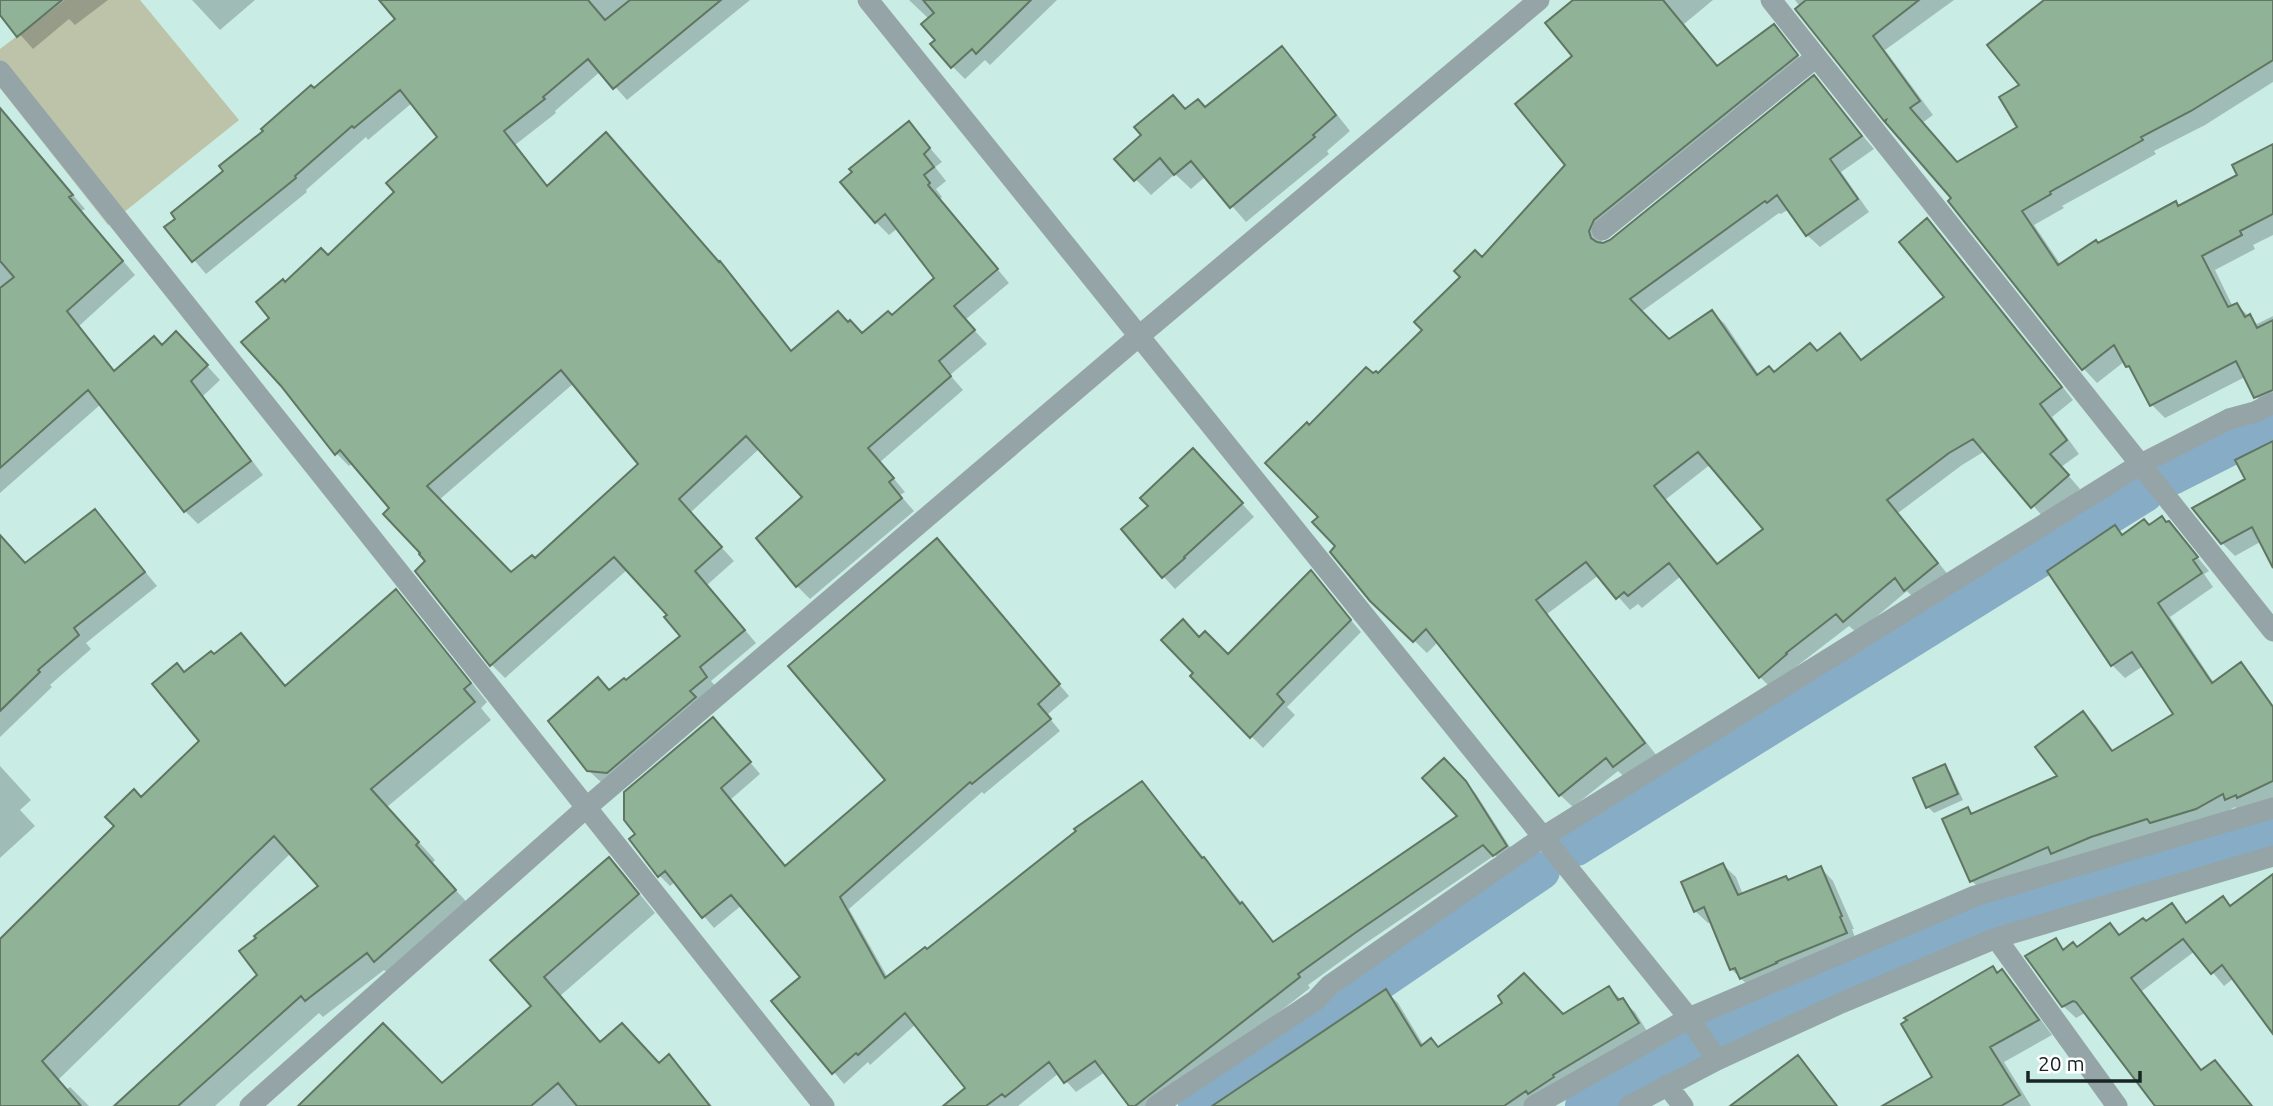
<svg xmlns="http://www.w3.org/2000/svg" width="2273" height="1106" font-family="Ubuntu,sans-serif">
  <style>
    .green { fill: #bcc3a9 }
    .shadow { fill: #0003; fill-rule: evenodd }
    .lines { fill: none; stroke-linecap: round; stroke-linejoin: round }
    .canal { stroke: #87acc6; stroke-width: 38 }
    .building { fill: #90b296; stroke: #607663; stroke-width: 2; fill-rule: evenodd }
    .street { stroke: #95a4a6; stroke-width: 21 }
  </style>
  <rect width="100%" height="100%" fill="#c9ece4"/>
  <path class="green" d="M65,0h75l99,120 -131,105 -108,-137v-39z"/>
  <path class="shadow" d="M0,0h108l-33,25 -6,-6 -36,30 -33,-37z
    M192,0h63l-35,30z
    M392,0h358l-123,100 -26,-29 -46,40 1,2 -41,32 34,42 171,76 13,13 60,76 56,-29 14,12 29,-18 44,-38 -38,-51 -9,7 -13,-13 33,-98 33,38 -7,5 11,14 -10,8 6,8 -2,2 69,84 -44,37 22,24 -37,31 13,15 -83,72 25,30 -5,3 14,16 -104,88 -13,-13 7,-89 -44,-49 -70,65 44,48 -27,24 49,58 -45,38 8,9 -117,93 -14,-13 22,-78 16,-9 57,-46 -13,-22 -42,-46 -123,109 -13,-13 -75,-94 11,-10 -37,-53 -38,-45 -4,3 -13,-13 -65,-135 14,-34 43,-27 69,-65 43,-55 -28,-34 -44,37 -2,-3 -60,53 1,2 -101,82 -40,-47 148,-137 83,-71zM574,383l67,81 -106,96 -24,14 -72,-74z
    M909,0h148l-67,65 -5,-5 -20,19 -13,-13 -15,-26 -8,-21z
    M1575,0h138l-29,24 34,43 55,-40 36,41 -203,164 -6,14 11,-4 203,-164 60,71 -33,23 28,40 -49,35 -13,-12 -18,-26 -8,5 -2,-1 -138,99 28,29 43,-29 13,12 34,51 16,-1 43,-21 22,-17 23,25 84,-63 -20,-78 13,13 133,167 -21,17 27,37 -18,13 19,22 -35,30 -60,-68 -23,14 -64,48 52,64 -32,25 -11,-11 -50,42 -8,-7 -52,40 -25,23 -12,-12 -79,-101 -39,32 -4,-4 -8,6 -31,-35 -52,39 110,142 -30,23 -9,-8 -45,36 -13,-12 -121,-154 -12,12 -56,-54 -51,-82 -11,-90 64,-51h5l46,-46 58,-71 86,-94 7,-108zM1711,464l55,65 -48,36 -53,-65z
    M1795,0h159l-69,50 48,65 -11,8 36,40 62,-35 2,-42 25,-86h226v82l-68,43 -51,26 2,3 -94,52 2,2 -30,17 27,40 179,-90 33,-29v89l-20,10 2,4 -40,21 18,37 4,-2 20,19 16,-8v88l-6,3 -14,-14 -8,-16 -80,41 -13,-13 -16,-30 -11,-14 -28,22 -13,-14 -134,-168 4,-3 -69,-78z
    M1282,49l15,15 53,67 -23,20 2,3 -83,68 -40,-46 -15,13 -16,-15 -24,21 -35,-36 70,-48 19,-2z
    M3,113l82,96 -4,2 54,64 -56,51 37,46 46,-25h28l30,33 -17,16 60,79 -65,49 -13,-13 -84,-107 -101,89v-377z
    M2273,443v121l-11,-23 -27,15 -13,-13 25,-63z
    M1206,463l48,54 -79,72 -12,-13z
    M95,511l62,75 -71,57 5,6 -41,36 2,2 -52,50v-200l26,28z
    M2169,523l40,48 -5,3 9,13 -43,30 44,66 27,-18 13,13 19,27v95l-33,12 -5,-5 -26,15 -224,72 -13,-13 -5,-72 6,6 87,-39 23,-63 13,13 18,26 61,-38 -32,-48 -18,12 -13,-13 3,-138 8,9 26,-10z
    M947,551l122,145 -22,19 13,16 -76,63 -2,-2 -133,117 39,69 39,-27 215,-168 133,160 185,-127 -5,-45 21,23 41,64 -11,7 -11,-10 -129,88 -58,42 2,3 -151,118h-26l-28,-34 -29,20 -17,-19 -41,33h-42l-9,-18 -51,-64 -46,41 -2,-3 -24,22 -70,-83 28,-24 -60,-72 -28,23 -39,-46 -5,4 -10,-10 -29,-36 92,-110 37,44 -30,26 56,67 102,-86z
    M1311,573l50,59 -74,75 8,8 -32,33 -71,-72 4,-3 4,-34 28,18z
    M396,592l17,17 74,93 -6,6 10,12 -104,87 48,53 -3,4 41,45 -80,69 -9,-8 -61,47 -4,-4 -104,93h-99l143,-131 61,-89 -29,-33 -233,227 9,9 3,-2 19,19h-89v-165l201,-200 -16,-68 29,-16 27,-22 45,52z
    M0,766l31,34 -11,10 15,16 -35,32z
    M1945,766l5,6 13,28 -29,13 -6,-6z
    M609,859l17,18 29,36 -95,83 42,48 57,21 10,-8 43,49h-411l141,-21 92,-78 -42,-46z
    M1723,865l13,12 7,18 46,-14 32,-13 12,13 21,48h-2l6,17 -104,45 -23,-22 -19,-47 -4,1 -13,-12z
    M2273,877v155l-39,-54 -10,8 -29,-35 -53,40 60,80 13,-8 12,12 23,31h-94l-71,-93 -9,5 -13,-12 -8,-66 10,10 12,-1 33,-24 11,11 26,-13 25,-17 16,17 35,-25 9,9z
    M1993,969l5,5 4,-2 15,15 35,48 -48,27 27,44h-107l11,-28z
    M1609,988l26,24 15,24 -116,70h-318l170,-115 12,12 26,43 15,3 124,-33z
    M1798,1057l14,15 26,34h-105z"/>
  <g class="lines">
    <path class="canal" d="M2172,476l101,-51
      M1576,847l569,-354
      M1197,1106l344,-235
      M1584,1106l138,-76 145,-63 167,-67 239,-70"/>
  </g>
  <path class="building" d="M0,0h62l-45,37 -17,-22z
    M379,0h209l17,20 25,-20h91l-108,89 -25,-30 -45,38 2,2 -41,32 43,55 59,-54 113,130 1,-1 71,90 47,-40 10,11 2,-2 12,13 26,-22 4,4 42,-37 -49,-64 -10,9 -35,-41 12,-10 -3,-3 60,-48 21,27 -6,6 10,13 -10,8 6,8 -2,2 70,84 -44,37 21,24 -36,31 12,15 -83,72 26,30 -5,4 13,16 -106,89 -40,-49 46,-41 -56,-61 -67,63 43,48 -27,24 50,59 -45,37 7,10 -17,14 6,6 -89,76 -20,-2 -39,-50 50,-44 11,13 15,-12 2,2 54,-44 -16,-19 3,-2 -53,-58 -124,109 -75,-95 10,-10 -6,-7 1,-1 -37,-39 6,-6 -49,-58 -5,5 -54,-69 -40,-44 28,-24 -13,-16 27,-23 2,3 36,-34 7,7 66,-63 -8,-9 51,-46 -37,-47 -46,38 -2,-2 -57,50 1,2 -104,84 -28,-35 11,-8 -4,-6 52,-42 -4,-5 44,-35 -2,-2 50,-44 3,3 81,-69zM561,370l77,94 -103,94 -3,-3 -21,17 -84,-86z
    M923,0h108l-55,54 -4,-5 -21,19 -21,-24 5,-4 -14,-16 13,-11z
    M1573,0h90l54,66 57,-42 24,31 -204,165 -5,11 2,7 6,4 6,1 7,-3 204,-165 48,61 -32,23 28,40 -52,37 -29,-41 -10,8 -2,-2 -135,98 39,40 43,-29 45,65 12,-9 5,6 36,-29 7,8 23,-18 21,27 83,-63 -45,-55 28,-24 135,169 -22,17 27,36 -17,14 19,21 -38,33 -58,-69 -24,14 -62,47 51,63 -34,28 -9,-13 -52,44 -7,-8 -50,39 1,1 -28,24 -90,-115 -41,33 -4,-4 -8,7 -30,-37 -50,38 109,143 -32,24 -7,-9 -47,38 -133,-167 -13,13 -43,-41 -40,-49 5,-6 -23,-24 6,-5 -53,-54 42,-41 2,3 57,-58 7,6 3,-2 2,2 44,-43 -8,-8 46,-45 -6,-6 21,-21 7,7 83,-92 -50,-61 57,-48 -27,-33zM1698,452l65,77 -46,35 -63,-78z
    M1806,0h113l-46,36 47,65 -10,7 47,54 60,-35 -18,-30 20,-12 -32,-40 57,-45h229v60l-82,51 -50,26 2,3 -93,52 1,2 -29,17 36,54 38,-25 2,3 78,-42 2,5 59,-31 -5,-10 41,-21v70l-33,17 2,4 -40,21 26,51 9,-4 8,14 5,-3 7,14 16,-8v70l-19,8 -18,-37 -86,45 -21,-40 -3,1 -12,-22 -32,25 -134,-169 3,-3 -66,-76 1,-2 -2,1 -89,-112z
    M1282,46l54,69 -23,20 2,2 -85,71 -39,-47 -17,14 -14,-17 -26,23 -20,-22 27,-24 -7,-8 39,-32 12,14 13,-10 7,8z
    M0,108l73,87 -4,2 54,64 -56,50 47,60 40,-35 8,9 14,-14 32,34 -17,16 60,80 -67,51 -96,-122 -88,78v-180l14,-11 -14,-16z
    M2273,441v127l-21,-41 -31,17 -29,-36 53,-29 -10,-19z
    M1193,448l50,55 -59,54 1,1 -23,20 -41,-49 27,-23 -8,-8z
    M95,509l50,63 -71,56 5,7 -41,35 2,2 -40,39v-176l25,28z
    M2162,516l4,6 3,-1 29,36 -5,3 9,13 -44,30 54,80 29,-21 32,45v74l-36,17 -1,-3 -11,5 -2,-6 -27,15 -46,14 -3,-4 -56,18 -40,17 -3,-7 -78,35 -28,-63 26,-12 3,7 86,-38 -22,-29 48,-36 29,40 61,-37 -41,-62 -21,14 -64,-95 68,-46 7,10 22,-16 5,6z
    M937,538l123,146 -22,20 13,15 -79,65 -2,-2 -130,115 45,81 40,-31 2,2 149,-118 -2,-2 68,-48 60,77 2,-1 36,47 2,-2 31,40 184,-126 -35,-38 22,-20 22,23 41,65 -14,10 -10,-11 -128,88 -57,41 2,3 -165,129h-6l-34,-45 -31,22 -15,-21 -44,35 -3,-3 -16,12h-43l22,-18 -60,-75 -47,42 -2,-2 -24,21 -61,-73 29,-24 -69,-82 -29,23 -37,-47 -7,6 -29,-38 6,-5 -11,-14v-28l89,-75 38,45 -30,26 64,78 100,-86 -97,-114z
    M1311,570l40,50 -74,74 7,8 -34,36 -60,-62 3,-3 -32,-33 22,-21 16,18 6,-6 23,23z
    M396,589l75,94 -7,6 11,13 -104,87 48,53 -3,3 40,45 -82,72 -7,-9 -62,48 -4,-5 -123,110h-64l143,-131 -18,-24 17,-13 -2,-2 64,-50 -44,-50 -232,225 39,45h-81v-167l114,-113 -9,-9 29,-28 7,8 58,-56 -47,-57 25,-21 7,9 27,-21 3,3 27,-21 44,53z
    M1945,764l13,30 -32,14 -13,-30z
    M609,857l30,37 -95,83 56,65 22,-19 37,40 10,-9 41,52h-133l-19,-23 -27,23h-233l85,-83 59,60 89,-77 -41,-46z
    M1723,863l15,32 48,-19 2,4 33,-14 21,50 -2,1 7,16 -71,29 1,1 -37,16 -5,-11 -5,2 -26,-63 -10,5 -13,-30z
    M2273,874v160l-51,-69 -11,9 -28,-35 -52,39 70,92 14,-10 37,46h-97l-79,-104 -3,-1 -11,6 -37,-51 31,-18 7,12 10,-8 4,5 33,-24 9,12 24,-17 3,3 26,-18 14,20 37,-27 7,10z
    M1993,966l4,7 5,-4 37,51 -49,27 30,48 -19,11h-119l50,-29 -31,-53 6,-4 -3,-2z
    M1524,973l39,41 46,-28 9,14 5,-2 16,25 -86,52 1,2 -26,17 -2,-3 -22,15h-292l174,-117 35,57 10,-8 7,9 64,-44 -4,-7z
    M1798,1055l39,51h-107z"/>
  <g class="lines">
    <path class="street" d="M868,0l821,1018 28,42
      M1771,0l502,631
      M0,71l824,1035
      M1602,230l213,-172
      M1996,938l121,168
      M1667,1085l16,21
      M250,1106l337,-299 551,-470 401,-337
      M1156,1106l160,-106 14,-15 213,-148 596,-372 90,-46 26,-7 18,-9
      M1534,1106l155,-88 286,-122 298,-88
      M1629,1106l88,-46 124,-57 155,-65 277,-82"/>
  </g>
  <path d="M2028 1071v10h112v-10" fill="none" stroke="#182623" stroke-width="3.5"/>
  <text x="2038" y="1071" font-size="21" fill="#182623" stroke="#ffffff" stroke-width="5" paint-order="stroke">20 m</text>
</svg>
